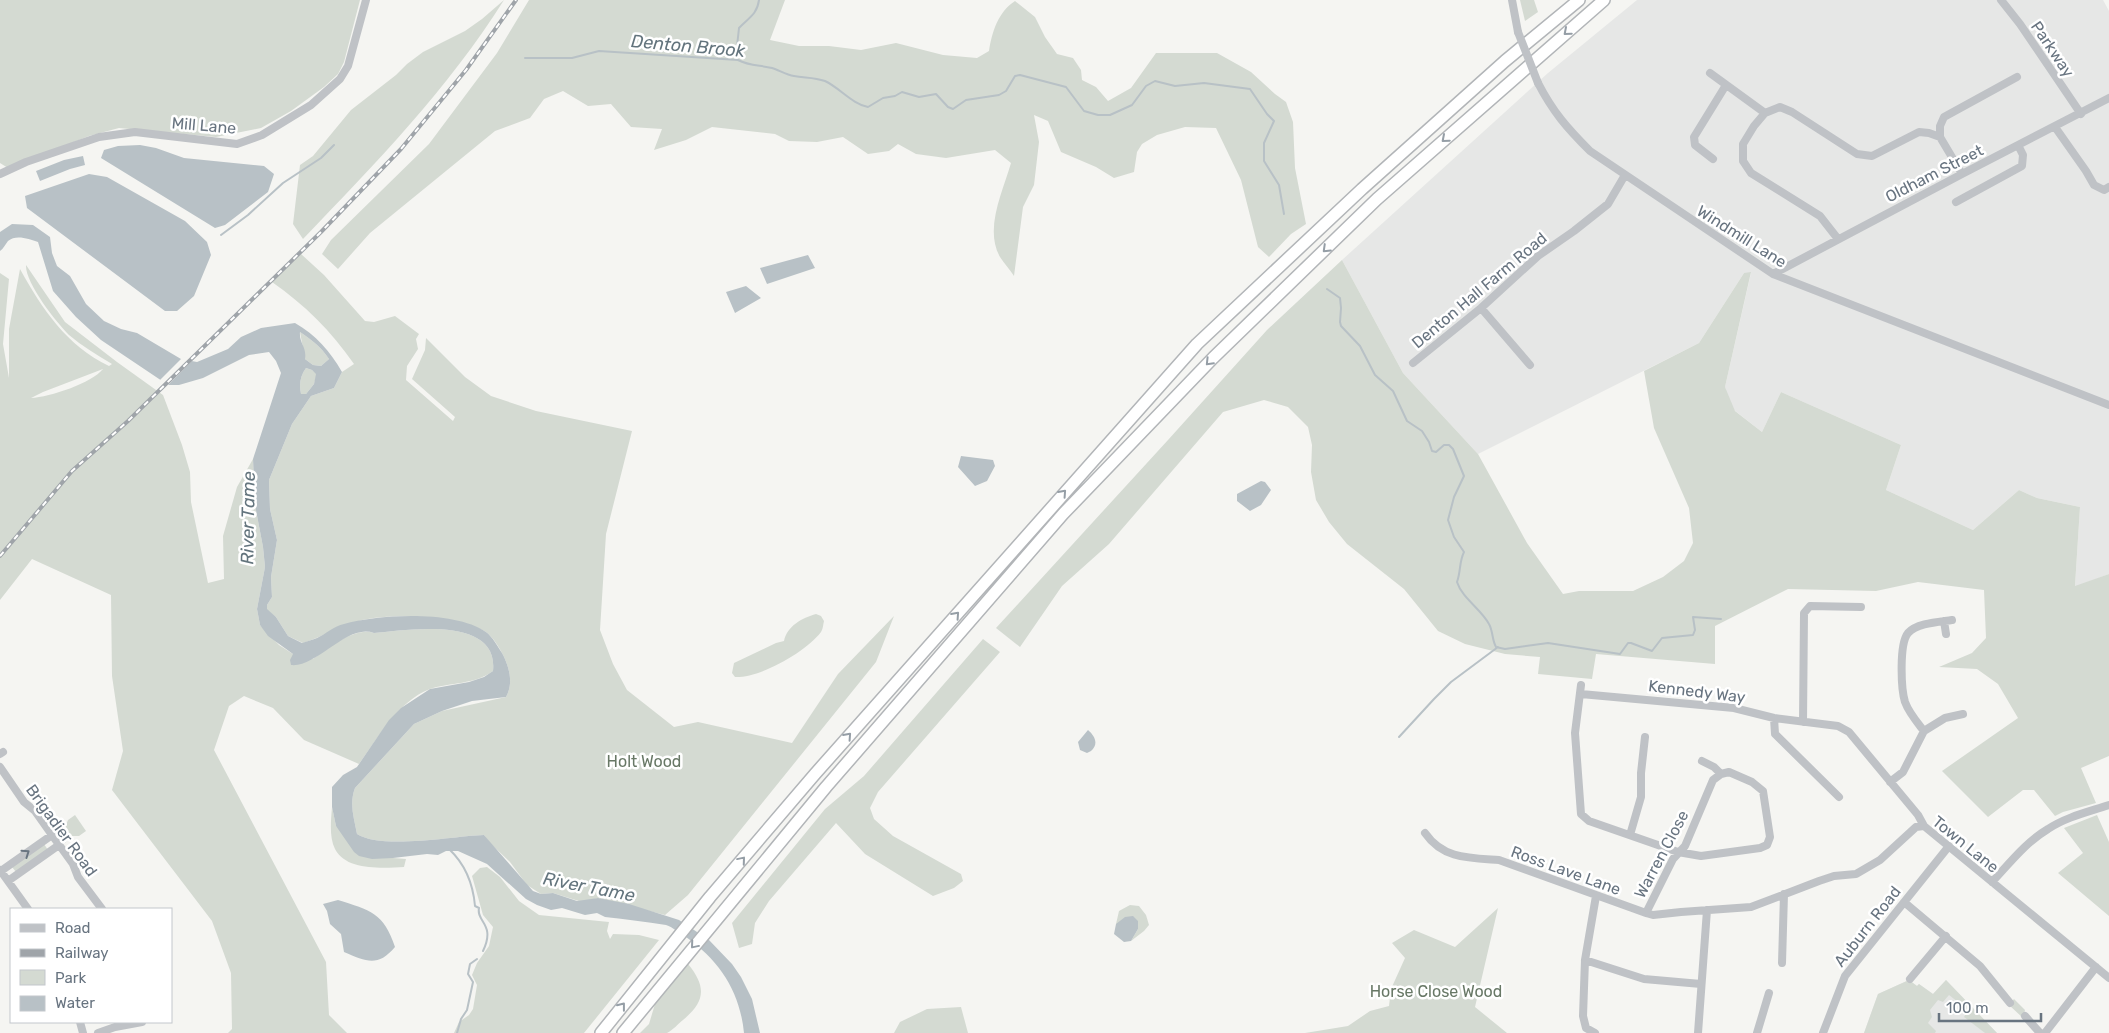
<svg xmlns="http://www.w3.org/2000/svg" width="2109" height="1033" font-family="Rubik,sans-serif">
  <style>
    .built { fill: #e6e7e6 }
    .green { fill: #d4dad2; fill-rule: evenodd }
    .water { fill: #b8c1c6; fill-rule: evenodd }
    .pier { fill: #f5f5f2 }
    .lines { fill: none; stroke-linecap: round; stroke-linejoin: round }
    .stream { stroke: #b8c1c6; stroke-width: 2 }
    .highway-casing { stroke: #b2b5b8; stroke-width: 14 }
    .minor { stroke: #bfc2c6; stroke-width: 8 }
    .highway { stroke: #fff; stroke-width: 11 }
    .rail-casing { stroke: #9fa4a9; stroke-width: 4 }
    .rail { stroke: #fff; stroke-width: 2; stroke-dasharray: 5.5; stroke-linecap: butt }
    .minor-bridge { stroke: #bfc2c6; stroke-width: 8 }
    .oneway { stroke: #959ea6 }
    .oneway2 { stroke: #687480 }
    .labels { text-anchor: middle; stroke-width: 5; stroke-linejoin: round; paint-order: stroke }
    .street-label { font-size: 16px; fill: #687480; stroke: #fff }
    .park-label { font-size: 16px; fill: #687866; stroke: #fff }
    .water-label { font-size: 18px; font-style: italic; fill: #63747d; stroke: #fff }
  </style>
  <rect width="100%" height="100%" fill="#f5f5f2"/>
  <path class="built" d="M1637,0h466l6,11v563l-34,13 5,-80 -43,-9 -18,-8 -46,40 -87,-40 15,-45 -120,-53 -19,40 -33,-26 -4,-19 26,-114h-7l-45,70 -221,111 -75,-81 -61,-113 206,-187z
    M1909,980l8,6 2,-2 14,10 13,-14 51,53h-133l14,-39z"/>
  <path class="green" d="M0,0h360l-16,62 -6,12 -14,13 -33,24 -30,17 -45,9 -97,-9 -30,8 -81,32 -8,-5z
    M504,0c-56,89 -129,164 -201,239l-10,-15 7,-59 13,-9 38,-46 45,-35 11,-11 16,-12 42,-21 17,-12z
    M529,0h256l-15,40 29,6h30l32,4 35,-7 47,12 34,3 12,-7c3,-19 9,-39 26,-50l20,16 10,20 12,17 16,4 8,12 1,10 14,7 12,14 23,-13 25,-35h61l34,19 24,22 11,8 7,20 2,46 11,56 -15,10 -22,23 -11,-10 -17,-67 -25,-52 -31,-1 -28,8 -15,9 -5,8 -3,20 -20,6 -18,-11 -35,-15 -13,-31 -14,-6 5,27 -5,43 -11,22 -9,69c-4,-6 -10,-13 -14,-19 -16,-28 3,-66 11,-94l-16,-13 -49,8 -30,-4 -18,-10 -9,7 -21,3 -25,-17 -26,5 -28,-1 -14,-7 -63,-7 -26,13 -32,10 8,-21 -31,-2 -20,-23 -23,2 -25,-15 -19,8 -14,19 -35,13 -125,102 -32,36 -16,-15 9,-14 98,-96 68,-91z
    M1520,0h14l4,12 -13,9z
    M301,254l23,21 41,46 9,1 21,-6 24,18 -3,5 2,10 -11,17 -1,14 47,41 2,-4 -43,-38 13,-29 1,-12 39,39 26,19 45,15 96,20 -26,103 -6,96 13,34 14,26 47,37 24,-5 94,21 46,-69 56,-58 -18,46 -188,233 -23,20 -67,-17 -16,4 -29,-9 -12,1 -14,-9 -17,-23 -20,-19 -6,-8c-31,1 -102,15 -127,-1 -3,-16 -8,-30 -2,-46l59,-64 28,-13 64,-14c8,-14 3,-31 -4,-44 -3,-6 -10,-17 -16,-21 -29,-16 -95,-20 -127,-11 -20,5 -37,16 -56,22l-15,-7 -12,-19 -9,-7v-5l5,-8 -1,-20 6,-37 -7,-31 -1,-29 23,-56 19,-28 23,-8 8,-16 12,-8c-23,-33 -49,-59 -82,-82z
    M1342,260l61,113 75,81 49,89 36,51 16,-3h54l30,-14 21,-16 9,-18 -4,-35 -35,-80 -10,-57 55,-28 45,-70 7,-1 -26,115 10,24 27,21 19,-40 120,53 -15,45 87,40 46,-40 18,8 43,9 -5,79 34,-12v182l-28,12 15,35 -33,9 -8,4 -21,-26h-11l-35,27 -46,-46 76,-53 -20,-34 -21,-15 -38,-2 33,-14 14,-15 -2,-48 -66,-8 -42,9 -88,-2 -73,37v38l-119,-10 -4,25 -54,-5 2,-17 -35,-3 -40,-10 -27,-13 -34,-42 -57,-45 -18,-22 -13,-22 -5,-28 1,-27 -4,-18 -20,-20 -24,-7 -41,12 -114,132 -47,42 -42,61 -24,-19 172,-188 99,-110z
    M26,265l39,57 52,40 46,33 19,50 8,27 1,30 17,81 16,-4 -1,-43 14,-49 16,-28 2,46 8,42 2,20 -8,42 3,16 19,20 14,9 20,5c13,-10 43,-33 61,-26 33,-3 125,-18 119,38 -19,14 -42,11 -63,18 -32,12 -52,49 -71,75l-55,-24 -31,-32 -29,-12 -15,10 -15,44 112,212 3,53 18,18h-119l4,-4 -1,-56 -19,-52 -100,-131 11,-39 -11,-75 -1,-81 -79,-36 -32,41v-327l9,6 -6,65 6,34v-49l11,-60c22,40 47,77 89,97l3,-2c-15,-9 -30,-18 -43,-29 -13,-13 -44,-52 -43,-70zM103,369c-11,14 -53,28 -72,29l12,-6z
    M300,332c12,8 21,15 29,27l-8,7 -8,-1 -8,-6z
    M306,368l6,2 5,4 -3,10 -8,10h-5c-2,-9 -1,-18 5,-26z
    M816,614l5,2 3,5c-1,4 -1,8 -3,11 -15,20 -61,46 -86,45l-3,-4 2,-10 42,-20 8,-2c3,-15 18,-23 32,-27z
    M983,639l17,13 -122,140 -8,16 4,11 19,17 68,38 2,7 -9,7 -21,8 -68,-42 -29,-31 -67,78 -14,22 -3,21 -13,4 -7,-25 93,-114 39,-33z
    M332,807l4,19 57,32 13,1 -2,8c-21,1 -58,4 -69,-18 -6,-12 -4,-29 -3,-42z
    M75,815l11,16 -7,5h-6l-8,7 -9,-11 9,-5 3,-7z
    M2097,815l12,27v74l-51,-43 25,-20 -19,-25z
    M44,844l4,6 -32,22 -4,-5z
    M487,867l13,10 19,24 20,14 70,7 -2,9 3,8 3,-5 26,1 20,5 -75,93h-130l5,-11 10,-7 4,-6 4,-24 -5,-10 5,-12 12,-17 4,-19 -10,-12 -11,-39 8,-8z
    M1130,905l9,1 7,9 3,10 -5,6 -13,10 7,-12 -22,-5 3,-13z
    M1498,908l-23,99 32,26h-202l43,-7 22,-15 19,-5 2,-17 14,-31 -13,-15 22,-13 41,17z
    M688,964c19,23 17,38 -5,56 -5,4 -10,10 -16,13 -6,0 -20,0 -27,0l9,-9 6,-20z
    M1909,980l8,6 2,-2 14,10 13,-14 51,53h-12l-21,-16 4,-7 -19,-15 -6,7 -5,-2 -8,10 2,7 -4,6 8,8 -1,2h-71l14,-39z
    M2014,999l11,11 -2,8 -14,-13z
    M961,1007l7,26h-74l6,-11 27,-13z"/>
  <path class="water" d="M140,145l16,3 28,10 80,8 10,8 -6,18 -43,33 -10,3 -114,-70 3,-8 14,-4z
    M83,156l2,9 -15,4 -30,12 -4,-10 28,-11z
    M89,174l18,3 78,44 22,21 4,13 -17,41 -17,15h-12l-138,-103 -2,-12z
    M12,224l21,1 17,12 2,16 5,13 13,10 16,28 18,17 17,8 16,4 44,26 16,3 31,-13 13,-12 20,-9 34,-5c21,12 35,28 47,49l-8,16 -23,8 -19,28 -23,56 1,29 7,31 -6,37 1,20 -5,8v4l9,8 12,19 14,7c5,-2 11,-3 15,-5 9,-4 17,-12 27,-14 35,-10 111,-14 142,8 6,4 12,15 16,21 7,13 12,30 4,44l-34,4 -30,10 -28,13 -59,64c-6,16 -1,30 2,46 25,16 96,2 127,1l49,56 8,3 12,-1 24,8 21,-3 31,6 50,16 30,20 23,24 9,13 11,22 8,34h-16c-4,-41 -24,-72 -58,-96 -6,-3 -13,-10 -20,-12 -20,-3 -40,-6 -61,-8l-8,-4 -12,2 -23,-7 -11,2 -14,-5 -11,-6 -39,-35 -29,-13h-12l-8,4 -11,-1 -34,4 -21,1 -13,-3 -5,-4 -18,-26 -4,-19v-20l11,-12 14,-8 32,-47 12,-12 29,-19 39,-7 15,-5 9,-6c6,-56 -86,-41 -119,-38 -27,-10 -57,35 -83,32l-1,-5 3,-6 -25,-18 -8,-11 -3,-16 8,-42 -2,-20 -8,-42 -2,-46 28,-86 -5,-12 -7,-9 -20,3 -46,23 -24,7h-11l-67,-45 -25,-23 -23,-26 -15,-49c-9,-3 -22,-8 -30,-1 -3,4 -5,8 -8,10v-19zM300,332c12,8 21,15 29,27l-8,7 -8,-1 -8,-6c2,-12 -6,-16 -5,-27zM306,368l6,2 4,4 -2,10 -8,10h-5c-2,-9 -1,-18 5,-26z
    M808,255l7,13 -48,16 -7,-16z
    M746,286l15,12 -26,15 -9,-21z
    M961,456l32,4 2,6 -8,15 -12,5 -17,-19z
    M1261,481l4,1 6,8 -10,15 -11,6 -13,-10v-7z
    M1088,730c7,6 11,14 3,21l-4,2 -7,-3 -2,-8z
    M338,900c32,10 46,13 57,47 -17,20 -28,15 -51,5l-3,-18 -11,-10 -3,-13 -4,-7z
    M1133,916l5,5v8l-7,12 -7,1 -10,-8 2,-10 9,-7z"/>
  <path class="pier" d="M183,357l11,2 -28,28 -8,-5z"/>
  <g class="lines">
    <path class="stream" d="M525,58h47l27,-7 139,9c11,6 22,5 34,8 7,2 14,7 22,8 11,2 20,1 31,5 15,7 27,23 43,26l15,-9 12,-2 7,-4 17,5 17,-3 12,13 5,2 13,-9 33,-5 7,-4 9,-15 5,-1 46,12 18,24 14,4h12l22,-10 14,-19 9,-5 20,5 29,-3 46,6 17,25 7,7 -10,22v18l15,24 5,29
      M737,59l-1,-4 3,-27c9,-10 18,-13 20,-28
      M221,235l27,-20 35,-32 38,-25 13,-13
      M1327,289l13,9 1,10 -1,14 1,4 19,20 15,29 18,16 14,30 15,10 7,11 3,9 4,1 8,-7h5l4,4 11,27 -10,21 -6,23 6,17 10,15c-5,10 -3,19 -7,30 5,16 24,27 32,42 4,7 3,16 7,23l9,2 43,-6 72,11 8,-11h3l21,8 10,-13 31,-3 2,-5 -2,-13 28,2
      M1399,737l35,-38 17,-17 47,-35
      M449,849c16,15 24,34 26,57l4,2c-3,14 17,16 4,43
      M457,1033l4,-14 6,-9 6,-28 -5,-8 2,-10 7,-5"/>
    <defs>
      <path id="highway" d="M601,1033l109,-136 105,-123 382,-430 165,-155 143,-128 74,-61
        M623,1033l203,-246 237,-273 150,-156 164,-159 227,-199"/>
    </defs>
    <use href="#highway" class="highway-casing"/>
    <path class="minor" d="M1512,0l6,32
      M2001,0l19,24 61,90
      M1710,73l55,40
      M1538,83c15,29 29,45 52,68l183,123 336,131
      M2055,127l31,44 8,14 10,5 5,-3
      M1713,159l-18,-14 -1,-8 32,-52
      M0,174l26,-12 73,-25 36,-5 102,12 25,-9 49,-30 29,-26 8,-13 18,-66
      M1962,174l-22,-37v-11l4,-9 73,-40
      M1956,202l66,-36 1,-11 -5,-10
      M1838,239l-18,-23 -69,-43 -8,-12v-17l11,-18 11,-13 15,-6 12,5 65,42 15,2 47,-24 10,1 11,4
      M1773,274l189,-100 147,-76
      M1481,308l49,57
      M1413,363l68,-55 57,-52 36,-25 34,-27 17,-29
      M1944,621l2,13
      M1581,685l-6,48 6,81 8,7 89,31 23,4 59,-8 7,-3 3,-8 -7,-46 -11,-9 -23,-10 -8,2 -8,6 -28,66 -12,13 -27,54
      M1581,694l153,14 40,10 64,8 11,6 69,83 6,11
      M1774,718l1,16 64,63
      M1803,722l1,-109 6,-7 51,1
      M1924,731l21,-13 18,-4
      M0,754l3,-2
      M1702,761l12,6 7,7
      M0,767l24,35 11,9 17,24 21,29 5,13 24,32
      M1890,782l13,-10 21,-41c-7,-9 -15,-18 -19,-29 -4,-13 -6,-58 3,-69 9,-10 31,-11 44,-13
      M1425,833c18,26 44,25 74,27l147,53 7,2 28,-3 70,-5 68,-26 15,-5 22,-2 24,-14 36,-33 8,-1 185,152
      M1630,835l11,-38v-24l4,-36
      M0,870l28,39
      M1,871l51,-36
      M8,881l51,-36
      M1992,882c17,-18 34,-40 56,-53 18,-12 40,-17 61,-24
      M1904,902l76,64 30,37
      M1585,960l59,19 57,5
      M1782,963l2,-69
      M1910,979l36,-43
      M2025,1016l15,17
      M80,1022l3,11
      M98,1033l17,-6 27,-5
      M1595,1033l-9,-5 -3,-12 2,-56 11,-64
      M1698,1033l9,-123
      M1757,1033l12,-40
      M1823,1033l22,-57 104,-130
      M2045,1033l51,-66"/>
    <use href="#highway" class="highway"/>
    <defs>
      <path id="rail" d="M0,556l72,-85 56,-50 193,-189 80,-83 65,-79 50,-70"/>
    </defs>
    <use href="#rail" class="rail-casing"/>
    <use href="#rail" class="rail"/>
    <path class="minor-bridge" d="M1518,32l20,51"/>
  </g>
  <defs><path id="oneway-chevron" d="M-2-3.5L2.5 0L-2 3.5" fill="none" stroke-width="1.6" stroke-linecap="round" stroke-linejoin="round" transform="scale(1.25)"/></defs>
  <g class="oneway">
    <use href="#oneway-chevron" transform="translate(1567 32) rotate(139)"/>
    <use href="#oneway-chevron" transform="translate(1445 139) rotate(139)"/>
    <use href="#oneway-chevron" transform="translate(1326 249) rotate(136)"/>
    <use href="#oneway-chevron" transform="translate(1209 362) rotate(134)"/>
    <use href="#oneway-chevron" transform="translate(1063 493) rotate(-48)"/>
    <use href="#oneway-chevron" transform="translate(956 615) rotate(-48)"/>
    <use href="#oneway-chevron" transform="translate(848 736) rotate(-48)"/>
    <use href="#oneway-chevron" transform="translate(742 860) rotate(-50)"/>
    <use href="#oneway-chevron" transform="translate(694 945) rotate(130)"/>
    <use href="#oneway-chevron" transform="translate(622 1006) rotate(-52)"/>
  </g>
  <use class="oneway2" href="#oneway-chevron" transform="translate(26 853) rotate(-35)"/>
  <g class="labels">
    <g class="street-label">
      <text transform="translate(2053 49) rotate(56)" y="6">Parkway</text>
      <text transform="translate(204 125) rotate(5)" y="6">Mill Lane</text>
      <text transform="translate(1934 173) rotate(-27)" y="6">Oldham Street</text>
      <text transform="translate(1742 236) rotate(32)" y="6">Windmill Lane</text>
      <text transform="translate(1479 290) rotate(-40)" y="6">Denton Hall Farm Road</text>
      <text transform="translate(1697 691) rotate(7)" y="6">Kennedy Way</text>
      <text transform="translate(62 830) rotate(54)" y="6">Brigadier Road</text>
      <text transform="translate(1966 844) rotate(39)" y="6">Town Lane</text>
      <text transform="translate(1661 854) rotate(-62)" y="6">Warren Close</text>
      <text transform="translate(1566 870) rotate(20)" y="6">Ross Lave Lane</text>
      <text transform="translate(1867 926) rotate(-52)" y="6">Auburn Road</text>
    </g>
    <g class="park-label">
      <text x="644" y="767">Holt Wood</text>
      <text x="1436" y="997">Horse Close Wood</text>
    </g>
    <g class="water-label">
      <text transform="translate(688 46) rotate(5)" y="6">Denton Brook</text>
      <text transform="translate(248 518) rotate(-89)" y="6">River Tame</text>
      <text transform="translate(589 887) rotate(11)" y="6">River Tame</text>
    </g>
  </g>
  <rect x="10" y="908" width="162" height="115" fill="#ffffff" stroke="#c3c7cc"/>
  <rect x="20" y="924" width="25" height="8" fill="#bfc2c6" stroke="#c3c7cc"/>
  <text x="55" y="933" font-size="15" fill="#687480">Road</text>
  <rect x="20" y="949" width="25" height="8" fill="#9fa4a9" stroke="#c3c7cc"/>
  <text x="55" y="958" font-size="15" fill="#687480">Railway</text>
  <rect x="20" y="970" width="25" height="15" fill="#d4dad2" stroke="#c3c7cc"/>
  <text x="55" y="983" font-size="15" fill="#687480">Park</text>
  <rect x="20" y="996" width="25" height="15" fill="#b8c1c6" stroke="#c3c7cc"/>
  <text x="55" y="1008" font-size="15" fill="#687480">Water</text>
  <path d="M1939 1013v8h102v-8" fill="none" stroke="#687480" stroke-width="2.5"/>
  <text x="1946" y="1013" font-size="15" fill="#687480" stroke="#ffffff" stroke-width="4" paint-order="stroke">100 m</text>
</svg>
